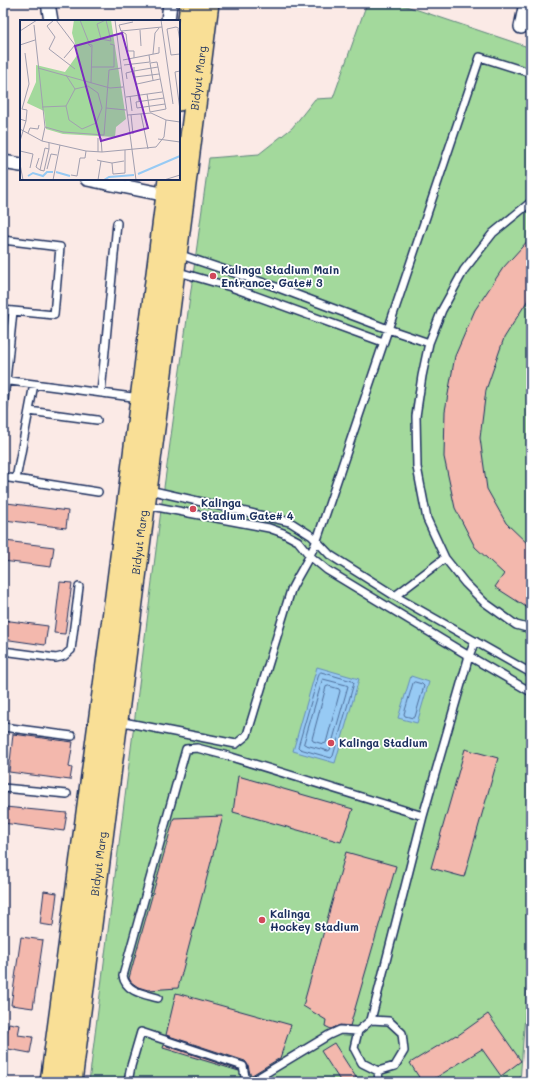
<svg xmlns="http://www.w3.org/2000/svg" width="534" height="1085" font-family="Mali,sans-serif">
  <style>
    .green { fill: #a3d99c; stroke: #5f847d }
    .water { fill: #97caf4; stroke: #658cb8 }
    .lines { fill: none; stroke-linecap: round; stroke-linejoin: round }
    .shore { stroke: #4d6d9a; stroke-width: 1 }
    .building { fill: #f3b8ad; stroke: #1b2f5e }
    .service-casing { stroke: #1b2f5e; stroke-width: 10 }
    .minor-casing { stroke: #1b2f5e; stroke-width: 16 }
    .primary-casing { stroke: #1b2f5e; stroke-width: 24 }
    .service { stroke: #fff; stroke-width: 7 }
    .minor { stroke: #fff; stroke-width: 13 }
    .primary { stroke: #f9df96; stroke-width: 21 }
    .poi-dot { fill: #d1495b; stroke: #fff; stroke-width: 1.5 }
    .labels { text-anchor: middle; stroke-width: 3.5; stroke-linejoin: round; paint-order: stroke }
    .street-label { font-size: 11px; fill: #1b2f5e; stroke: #fff }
    .poi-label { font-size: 11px; font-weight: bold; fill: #1b2f5e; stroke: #fff; text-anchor: start }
    .inset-river { fill: none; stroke: #97caf4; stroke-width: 2 }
    .inset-road { fill: none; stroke: #a19fb0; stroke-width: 1 }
    .view { fill: #7b2cbf; fill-opacity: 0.15; stroke: #7b2cbf; stroke-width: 2 }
    .inset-edge { fill: none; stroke: #1b2f5e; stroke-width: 2 }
  </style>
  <rect width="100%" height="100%" fill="#fbeae6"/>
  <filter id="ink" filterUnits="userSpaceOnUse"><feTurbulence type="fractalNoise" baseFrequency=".025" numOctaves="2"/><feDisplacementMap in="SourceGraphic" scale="8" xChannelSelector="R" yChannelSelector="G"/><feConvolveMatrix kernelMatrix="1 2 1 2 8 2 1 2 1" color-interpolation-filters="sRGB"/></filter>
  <g filter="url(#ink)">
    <path class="green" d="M367,3h25l17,4 122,41v937l-4,2 -7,95h-431l73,-580 47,-344 50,-4 33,-26 23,-29 18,-1z"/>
    <path class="water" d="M317,667l42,12 -24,84 -42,-12z
      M411,676l18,6 -12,41 -19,-5z"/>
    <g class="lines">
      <path class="shore" d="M321,672l31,9 2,2 -21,73 -2,2 -31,-9 -2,-2 21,-73z
        M323,679l23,6 2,1 -18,64 -2,1 -22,-6 -2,-1z
        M415,682l7,2 2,2 -9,31 -2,1 -8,-2 -1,-2 9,-31z
        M329,686l10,3 1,2 -14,52 -3,1 -10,-3 -1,-2 14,-52z"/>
    </g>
    <path class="building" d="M531,237v58l-27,43 -18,52 -6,48 7,51 19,34 25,24v63l-36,-23 9,-13 -29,-27 -20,-39 -11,-51 1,-46 10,-55 20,-46 28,-42z
      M7,503l61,8 -2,17 -61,-8z
      M5,541l49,6 -3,20 -48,-6z
      M60,582l12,1 -7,51 -11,-1z
      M3,620l45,6 -3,19 -42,-6z
      M13,734l60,8 -4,25 3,1 -2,12 -61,-8z
      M465,749l33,9 -34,119 -33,-9z
      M238,776l115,33 -12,33 -108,-30z
      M5,807l62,6 -3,18 -61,-8z
      M223,816l-45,172 -30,2 -10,-3 -7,-5 -2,-4 45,-160z
      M346,852l50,14 -46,160 -10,-1 -9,4 -6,-3 1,-6 -23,-14z
      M44,891l13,2 -4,33 -13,-2z
      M21,937l22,3 -10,68 -22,-3z
      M176,993l115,32 -11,33 -28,17 -2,-1 -2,-9 -3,-4 -79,-26z
      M488,1014l33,47 -20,15 -19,-27 -53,33h-7l-12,-19 46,-28 1,1z
      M9,1023l11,2 -2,10 15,2 -3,16 -27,-5v-15h4z
      M334,1043l25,39h-18l-20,-31z
      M164,1045l75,25v1l-76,-23z"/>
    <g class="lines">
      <defs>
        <path id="service" d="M531,202l-38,31 -29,37 -22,40 -13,33 -7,33 -6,40 1,51 10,52 18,39 20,25 19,19 32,23 15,4
          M3,240l57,7 -6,68 -51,-5
          M178,254l98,33 112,42 41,14
          M175,271l56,16 152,55
          M3,380l137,18
          M101,393l16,-170
          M3,411l10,-100
          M29,411l68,9
          M3,477l95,15
          M16,479l18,-95
          M149,490l141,32 22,14 18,19 65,41 136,77
          M146,505l123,23 14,5 15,8 12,15 17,14 142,86 62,36
          M395,596l50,-38
          M3,651l53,7 8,-2 7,-6 8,-63
          M118,721l118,23 11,-9 44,-145c8,-17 19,-32 26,-50l163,-483 51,16
          M3,727l69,9
          M3,788l64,6
          M158,998c-14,-4 -32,-6 -35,-22l63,-227 11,-1 31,8 195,60
          M371,1020l18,1 13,12 2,18 -9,15 -17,5 -16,-8 -8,-15 4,-17 13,-11 52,-204 46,-160 6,-15
          M378,1071l1,11
          M128,1082l3,-16 10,-34 102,34 3,16
          M251,1082l78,-47 11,-5 18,1"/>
        <path id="minor" d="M48,3l3,18
          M168,21l2,-18
          M521,27l5,-24
          M3,162l18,3
          M87,179l80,16"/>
        <g id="primary">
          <path d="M179,100l12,-97"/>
          <path d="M51,1082l65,-486 53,-417"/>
          <path id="s1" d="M71,1082l137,-1079"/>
        </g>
      </defs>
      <use href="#service" class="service-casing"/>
      <use href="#minor" class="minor-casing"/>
      <use href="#primary" class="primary-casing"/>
      <use href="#service" class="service"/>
      <use href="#minor" class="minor"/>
      <use href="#primary" class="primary"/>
    </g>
  </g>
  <g class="poi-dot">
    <circle cx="213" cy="276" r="4"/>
    <circle cx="193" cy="509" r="4"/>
    <circle cx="331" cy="743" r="4"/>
    <circle cx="262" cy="920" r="4"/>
  </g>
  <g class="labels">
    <g class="street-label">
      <text dy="4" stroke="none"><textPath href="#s1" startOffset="1012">Bidyut Marg</textPath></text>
      <text dy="4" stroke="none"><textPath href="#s1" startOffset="544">Bidyut Marg</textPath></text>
      <text dy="4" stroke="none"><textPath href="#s1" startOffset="220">Bidyut Marg</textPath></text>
    </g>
    <g class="poi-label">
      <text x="221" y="274">Kalinga Stadium Main<tspan x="221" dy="13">Entrance, Gate# 3</tspan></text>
      <text x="201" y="507">Kalinga<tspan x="201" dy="13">Stadium Gate# 4</tspan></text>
      <text x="339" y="747">Kalinga Stadium</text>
      <text x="270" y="918">Kalinga<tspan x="270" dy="13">Hockey Stadium</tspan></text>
    </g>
  </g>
  <g transform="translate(20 20)">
    <rect width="160" height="160" fill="#fbeae6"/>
    <path d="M54,0h37l15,99 -10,8 -1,10 -52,-3 -17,-5 -2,-18 -17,-8 9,-21v-17l29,7 13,-18 -6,-21z" fill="#a3d99c"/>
    <path class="inset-river" d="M36,152l14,4M118,154l42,-18M8,156l5,-3 10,3 4,-4h6M84,160l5,-3 25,-2"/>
    <path class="inset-road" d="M34,0l-7,6 8,11 -6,12 26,20M36,0l19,25 -11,13M60,0l9,23M95,0l21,160M113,2l-14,3 2,6 5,3 2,17h6v7M14,5l11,102 -3,14M142,7l11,77M158,9l2,13M160,9l-4,-2 -9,2 4,26 9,-1M120,10l1,16M0,11l17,-11M101,11l41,-4 -1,-7M81,19l10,2 -5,-21M81,19l-4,-15 9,-4M0,25l15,-5M5,33l4,31 -7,25 5,1 -1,11M133,34l2,-21 4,-5M103,40l36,-7v-6M104,45l26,-3 -1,-7M71,47h23v-22l-4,-1M18,48l72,20 13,-1M160,51l-5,1 5,38M46,55l9,14M115,57l24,-3M107,59l-1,-6 8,-2v-4M133,60l-3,-17 7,-1 1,5M0,63v14M71,63l1,-38 -4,-1 3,3M117,64l23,-5M110,76l2,15M106,77l36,-5M144,78l-28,4 1,6 28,-4M119,81l-5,-30 24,-4 8,42 -16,3 -3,-18M22,87l24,-1 9,-17 13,-3 10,7 4,15 -6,15 -14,6 -13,-9 -3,-14M86,88l20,2M121,94l7,35M108,95l23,-2 15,7 14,2M111,95l2,19M0,99l6,2 -6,20M25,107l18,5 41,3 5,-65 12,-2M0,109l22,12 44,10 16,1 54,-5 8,-10 2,-17M8,113l2,-5 8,1 1,-4M78,118v14M81,118l1,14M138,119l22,3M29,129l-5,22 -4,-1 5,-22 4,1v-6M0,131l13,3 -3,14M19,138l-3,9 4,3M77,140l4,1 -3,19M81,141l11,2 1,11 12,-1v-23M92,143l12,-2M0,144l3,16M27,149l4,-15 6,1M51,155l6,1 3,-18h5l1,-7M33,160l7,-35M144,160l16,-5"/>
    <path class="view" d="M102,13l26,95 -47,13 -26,-95z"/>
    <rect width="160" height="160" class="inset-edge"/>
  </g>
  <rect width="534" height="1085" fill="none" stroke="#fff" stroke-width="16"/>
  <rect x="8" y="8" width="518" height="1069" fill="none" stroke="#1b2f5e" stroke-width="1.5" filter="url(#ink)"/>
</svg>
